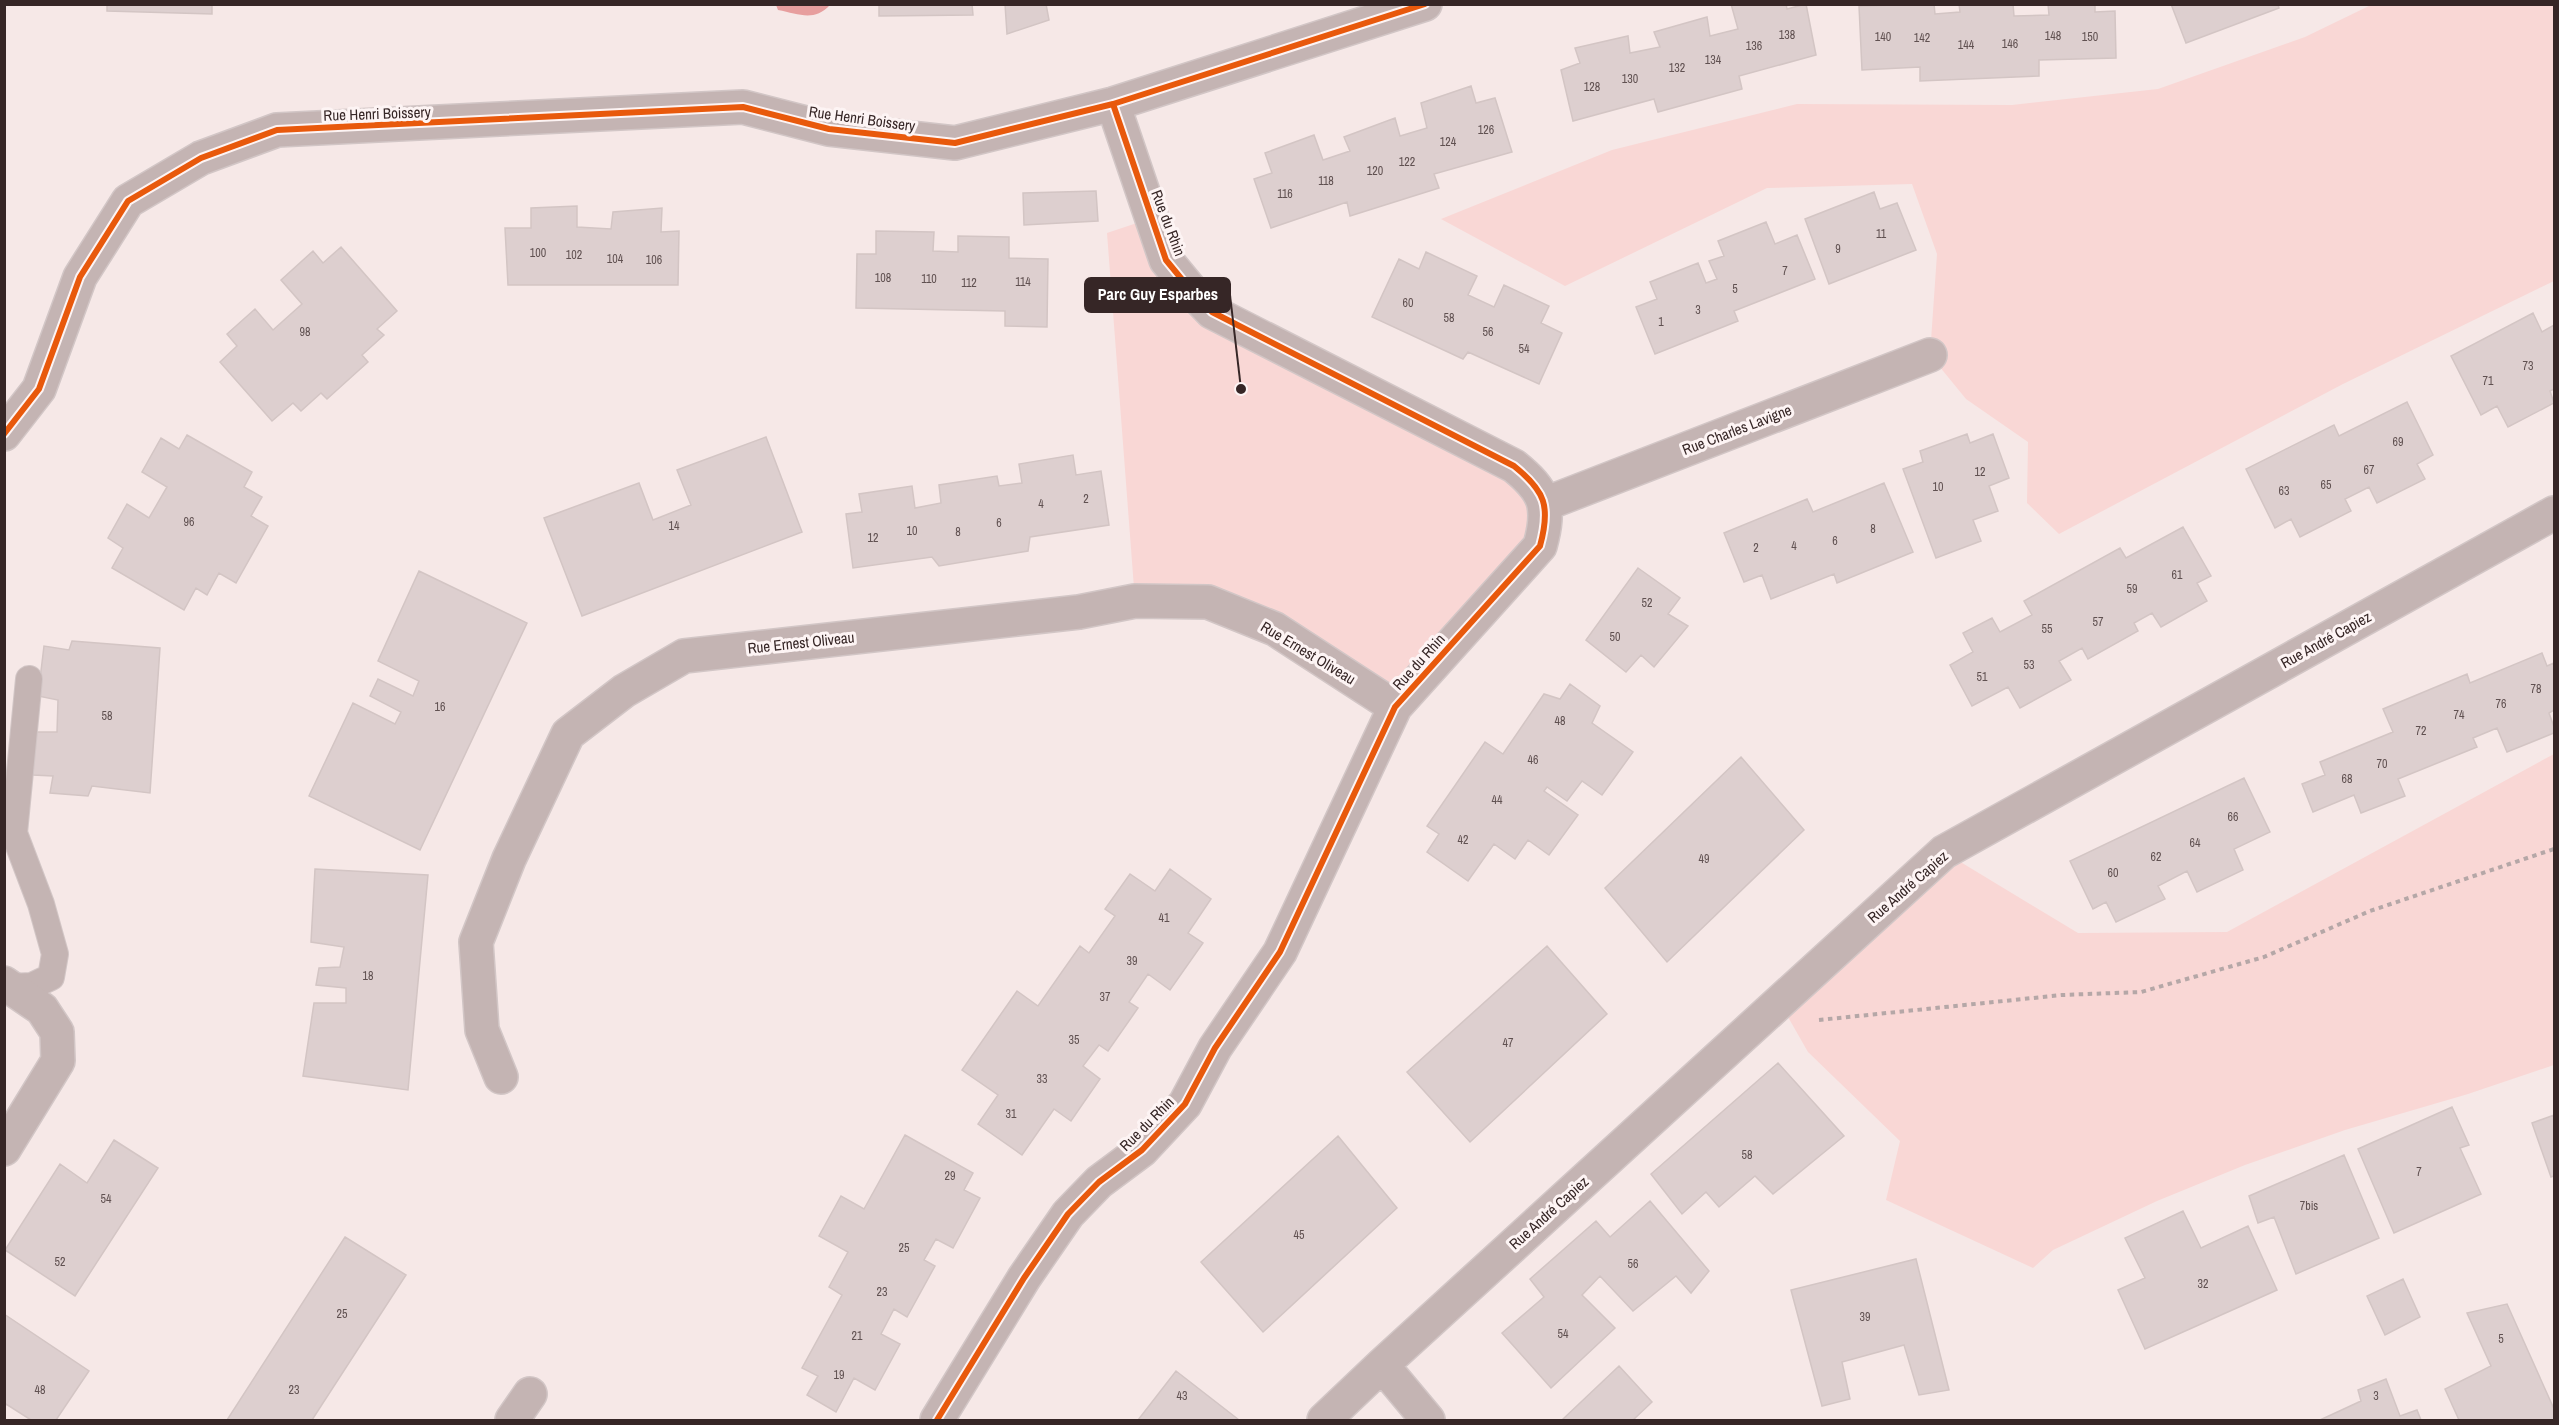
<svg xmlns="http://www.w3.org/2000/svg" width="2559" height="1425" font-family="'Archivo Narrow',sans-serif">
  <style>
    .green { fill: #f9d7d5 }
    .water { fill: #e79e9e }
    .building { fill: #ddcfcf; stroke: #d3c5c4; stroke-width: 1.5 }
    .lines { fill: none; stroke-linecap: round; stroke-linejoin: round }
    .lane-casing { stroke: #d2c6c6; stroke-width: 28 }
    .street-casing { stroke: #d2c6c6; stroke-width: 36 }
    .path { stroke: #b5a7a7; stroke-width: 4; stroke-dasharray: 4.5 4.5; stroke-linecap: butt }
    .lane { stroke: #c4b4b3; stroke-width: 26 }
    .street { stroke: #c4b4b3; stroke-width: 33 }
    .cycleway-casing { stroke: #fdf4f4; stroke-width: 10 }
    .cycleway { stroke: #e8590c; stroke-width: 6 }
    .labels { text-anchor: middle; stroke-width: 6; stroke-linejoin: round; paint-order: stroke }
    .number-label { font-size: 12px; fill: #605151 }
    .street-label { font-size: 15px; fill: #362626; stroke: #fdf4f4 }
    .leader { fill: none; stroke: #362626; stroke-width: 2 }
    .callout-dot { fill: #362626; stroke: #fdf4f4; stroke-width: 2 }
    .callout { fill: #362626; stroke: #362626; stroke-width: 2 }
    .callout-label { font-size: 16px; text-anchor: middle; font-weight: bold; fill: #fff }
  </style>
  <rect width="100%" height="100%" fill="#f6e8e7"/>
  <path class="green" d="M2552,4l2,4v273l-211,103 -284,150 -32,-31 1,-61 -62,-43 -36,-44 7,-101 -25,-70 -145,4 -202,98 -124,-67 171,-69 185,-46 215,1 146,-16 147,-52 66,-32z
    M1152,218l37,70 325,178 32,58 -151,183 -120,-78 -140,-28 -28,-368z
    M2554,754v311l-86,29 -123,36 -100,35 -88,36 -104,49 -20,18 -147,-68 14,-59 -92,-89 -28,-49 164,-151 134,81 149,-1z"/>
  <path class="water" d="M776,5v-1l54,1c-16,17 -31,9 -52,5z"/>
  <path class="building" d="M107,4h105v10l-105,-3z
    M879,4h93l1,11 -94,1z
    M1005,4h41l3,16 -42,14z
    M1731,4h55l1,5 19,-5 10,51 -77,21 3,13 -84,23 -4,-13 -81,22 -12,-51 19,-7 -5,-15 53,-12 2,17 30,-6 -6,-15 53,-15 3,19 28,-7z
    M1934,4l1,10 25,-2 -1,-8h54l1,12 35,-1 -1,-11h47v8l20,-1 1,47 -77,2v16l-119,5v-14l-58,3 -3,-64z
    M2171,4h107l1,4 -93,35z
    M1471,86l5,17 19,-5 17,54 -78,22 5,14 -89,28 -3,-14 -76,26 -17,-49 18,-6 -7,-20 49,-18 9,25 27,-9 -6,-14 51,-19 5,18 27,-8 -6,-25z
    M1096,191l2,30 -74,4 -1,-32z
    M1874,192l6,17 17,-6 19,47 -87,34 -24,-65z
    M577,206v21l34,2 2,-17 49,-4 -1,24 18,-1 -1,54h-170l-3,-57h26v-20z
    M1766,222l9,22 22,-9 18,44 -81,32 4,10 -83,33 -19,-47 21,-8 -7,-17 48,-19 8,20 11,-4 -8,-18 15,-5 -6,-15z
    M876,231l58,1 -1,19 25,1v-16l51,1v21l39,1 -1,68 -42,-1v-15l-149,-3 1,-54h19z
    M341,247l56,64 -20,18 7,6 -22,20 6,7 -41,37 -6,-6 -20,18 -8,-8 -21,18 -52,-59 17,-16 -10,-12 28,-25 18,21 29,-26 -21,-24 32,-29 10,12z
    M1426,252l51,24 -9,19 26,12 10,-22 45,21 -8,17 21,10 -23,51 -71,-32 -5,7 -91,-42 27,-58 20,10z
    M2533,313l9,19 12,-7v64l-4,2 4,12 -46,24 -11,-21 -16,9 -30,-59z
    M2407,402l26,53 -16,9 8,15 -48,24 -8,-16 -24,12 6,12 -51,26 -9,-18 -16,9 -29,-59 88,-44 5,11z
    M1967,434l3,9 23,-9 16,44 -20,8 9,25 -25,9 8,21 -45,17 -33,-89 20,-7 -3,-11z
    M187,435l65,37 -8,15 18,10 -11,19 17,10 -32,57 -17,-10 -12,22 -11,-7 -12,22 -72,-42 11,-20 -15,-10 19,-34 22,14 18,-31 -25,-15 19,-34 18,11z
    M766,437l36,95 -220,84 -38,-98 95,-35 14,37 38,-15 -14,-35z
    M1073,455l3,20 25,-4 8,54 -79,12 -2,14 -89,15 -7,-9 -79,11 -7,-54 16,-2 -3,-18 53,-8 3,22 26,-5 -2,-18 58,-9 2,10 23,-3 -3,-19z
    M1884,483l29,69 -76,31 -3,-9 -63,25 -9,-24 -18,7 -20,-49 83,-34 6,13z
    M2183,527l28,49 -14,7 10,18 -46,26 -9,-14 -18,10 4,8 -50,28 -6,-11 -23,13 12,19 -51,28 -12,-21 -36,19 -22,-41 23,-13 -10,-19 29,-15 8,14 32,-17 -8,-14 96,-53 6,10z
    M1638,568l42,30 -12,16 20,12 -34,41 -13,-12 -15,17 -40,-32z
    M419,571l108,52 -107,227 -111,-54 44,-93 42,21 6,-12 -31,-16 8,-17 35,17 6,-15 -41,-20z
    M72,641l88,7 -10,145 -58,-7 -4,10 -38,-3 3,-17 -20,-1v-43h24l1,-32 -20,-4 6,-50 25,4z
    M2542,653l5,13 7,-3v47l-5,3 5,14v6l-47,19 -10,-24 -24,10 4,9 -79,32 7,17 -44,17 -7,-18 -41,17 -11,-28 23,-9 -5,-13 73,-30 -10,-23 84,-35 3,9z
    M1570,684l30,22 -8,17 41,29 -31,43 -20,-14 -15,20 -20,-14 -3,4 34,24 -29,40 -21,-15 -13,19 -21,-15 -26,37 -41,-29 12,-18 -12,-8 58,-84 18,12 41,-60 16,5z
    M1741,757l63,73 -137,132 -62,-74z
    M2244,778l26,54 -36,17 9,21 -46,22 -10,-21 -29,15 7,13 -49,23 -10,-20 -13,7 -23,-48z
    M315,869l113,6 -20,215 -105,-14 11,-73h32v-15l-30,-3 3,-17 21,-1 4,-20 -33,-5z
    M1170,869l41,30 -23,34 15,10 -33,47 -22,-16 -19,28 9,6 -30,43 -9,-6 -16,21 17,13 -29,42 -17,-12 -32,46 -44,-31 20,-29 -36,-25 55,-79 21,15 42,-60 9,7 26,-37 -10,-7 25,-35 25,17z
    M1547,946l60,68 -137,128 -63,-70z
    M1778,1063l66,73 -71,58 -18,-18 -36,31 -13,-15 -24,22 -31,-40z
    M2452,1107l17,38 -9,3 21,46 -87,39 -36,-84z
    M2554,1115v61l-3,1 -19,-54z
    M905,1135l68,38 -9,17 16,8 -27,50 -17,-9 -12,21 11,6 -28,51 -13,-8 -13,25 19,10 -25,46 -21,-12 -18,34 -29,-17 11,-19 -16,-8 40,-73 -13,-8 19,-35 -29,-16 22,-40 23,13z
    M1338,1136l59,72 -134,124 -62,-70z
    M114,1140l44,28 -83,128 -70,-46 55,-86 27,19z
    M2344,1155l35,83 -83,36 -22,-57 -16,6 -9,-27z
    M1650,1201l59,70 -18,22 -15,-17 -43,35 -33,-35 -18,19 33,33 -64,60 -49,-55 42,-36 -14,-18 66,-58 14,16z
    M2183,1211l18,37 47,-22 29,64 -132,59 -27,-59 27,-12 -20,-40z
    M345,1237l61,38 -94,145h-85z
    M1916,1259l33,131 -30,5 -15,-50 -62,17 8,37 -28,7 -31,-116z
    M2403,1279l17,38 -35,18 -18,-39z
    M2507,1304l47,105v11h-95l-14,-31 46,-23 -24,-53z
    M4,1314l85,57 -33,49h-25l-25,-16 -2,2z
    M1619,1366l33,36 -19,18h-71z
    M1176,1371l63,49h-101z
    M2386,1379l14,37 17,-6 4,10h-101l41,-19 -3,-11z"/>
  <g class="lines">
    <defs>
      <path id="lane" d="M9,987l23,-1 19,-9 4,-23 -14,-50 -27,-71 15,-154"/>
      <path id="street" d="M4,434l35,-45 41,-112 48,-76 73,-43 76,-28 466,-23 86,22 126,14 158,-39 312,-100
        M1545,504l385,-149
        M4,983l38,26 15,23 1,29 -54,88
        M501,1077l-19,-47 -6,-88 33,-83 59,-125 56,-43 60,-35 395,-44 56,-11 73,1 67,27 120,78
        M1382,1365l46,55
        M512,1420l18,-26
        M937,1420l87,-142 44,-64 31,-32 43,-32 43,-46 30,-56 65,-96 115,-245 145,-161c11,-40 5,-55 -26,-80l-302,-154 -23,-24 -23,-28 -53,-156
        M1324,1420l58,-55 562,-513 610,-339"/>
    </defs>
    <use href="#lane" class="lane-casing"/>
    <use href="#street" class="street-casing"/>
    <path class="path" d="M1819,1020l243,-25 79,-3 123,-35 106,-46 184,-62"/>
    <use href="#lane" class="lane"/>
    <use href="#street" class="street"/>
    <defs>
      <path id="cycleway" d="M4,434l35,-45 41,-112 48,-76 73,-43 76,-28 466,-23 86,22 126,14 158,-39 312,-100
        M937,1420l87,-142 44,-64 31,-32 43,-32 43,-46 30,-56 65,-96 115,-245 145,-161c11,-40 5,-55 -26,-80l-302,-154 -23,-24 -23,-28 -53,-156"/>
    </defs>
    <use href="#cycleway" class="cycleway-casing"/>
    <use href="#cycleway" class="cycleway"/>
  </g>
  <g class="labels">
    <g class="number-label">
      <text x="1787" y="39">138</text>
      <text x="2053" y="40">148</text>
      <text x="1883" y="41">140</text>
      <text x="2090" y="41">150</text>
      <text x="1922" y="42">142</text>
      <text x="2010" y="48">146</text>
      <text x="1966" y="49">144</text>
      <text x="1754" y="50">136</text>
      <text x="1713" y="64">134</text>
      <text x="1677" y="72">132</text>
      <text x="1630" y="83">130</text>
      <text x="1592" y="91">128</text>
      <text x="1486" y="134">126</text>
      <text x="1448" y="146">124</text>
      <text x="1407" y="166">122</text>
      <text x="1375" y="175">120</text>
      <text x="1326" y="185">118</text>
      <text x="1285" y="198">116</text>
      <text x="1881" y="238">11</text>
      <text x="1838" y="253">9</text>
      <text x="538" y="257">100</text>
      <text x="574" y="259">102</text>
      <text x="615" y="263">104</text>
      <text x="654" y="264">106</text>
      <text x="1785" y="275">7</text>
      <text x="883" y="282">108</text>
      <text x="929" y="283">110</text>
      <text x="1023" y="286">114</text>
      <text x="969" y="287">112</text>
      <text x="1735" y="293">5</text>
      <text x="1408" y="307">60</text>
      <text x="1698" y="314">3</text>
      <text x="1449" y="322">58</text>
      <text x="1661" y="326">1</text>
      <text x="305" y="336">98</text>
      <text x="1488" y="336">56</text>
      <text x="1524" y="353">54</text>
      <text x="2528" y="370">73</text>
      <text x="2488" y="385">71</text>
      <text x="2398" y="446">69</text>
      <text x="2369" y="474">67</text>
      <text x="1980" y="476">12</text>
      <text x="2326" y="489">65</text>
      <text x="1938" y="491">10</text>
      <text x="2284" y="495">63</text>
      <text x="1086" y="503">2</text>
      <text x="1041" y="508">4</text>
      <text x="189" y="526">96</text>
      <text x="999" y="527">6</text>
      <text x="674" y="530">14</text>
      <text x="1873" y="533">8</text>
      <text x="912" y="535">10</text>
      <text x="958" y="536">8</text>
      <text x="873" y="542">12</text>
      <text x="1835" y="545">6</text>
      <text x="1794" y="550">4</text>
      <text x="1756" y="552">2</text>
      <text x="2177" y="579">61</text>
      <text x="2132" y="593">59</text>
      <text x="1647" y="607">52</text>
      <text x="2098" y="626">57</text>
      <text x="2047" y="633">55</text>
      <text x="1615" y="641">50</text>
      <text x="2029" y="669">53</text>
      <text x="1982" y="681">51</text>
      <text x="2536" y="693">78</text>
      <text x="2501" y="708">76</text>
      <text x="440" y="711">16</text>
      <text x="2459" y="719">74</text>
      <text x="107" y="720">58</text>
      <text x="1560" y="725">48</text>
      <text x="2421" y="735">72</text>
      <text x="1533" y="764">46</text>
      <text x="2382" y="768">70</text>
      <text x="2347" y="783">68</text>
      <text x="1497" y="804">44</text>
      <text x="2233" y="821">66</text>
      <text x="1463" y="844">42</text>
      <text x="2195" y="847">64</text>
      <text x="2156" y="861">62</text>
      <text x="1704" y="863">49</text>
      <text x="2113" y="877">60</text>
      <text x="1164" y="922">41</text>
      <text x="1132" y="965">39</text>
      <text x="368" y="980">18</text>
      <text x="1105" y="1001">37</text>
      <text x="1074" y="1044">35</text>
      <text x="1508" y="1047">47</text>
      <text x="1042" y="1083">33</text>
      <text x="1011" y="1118">31</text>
      <text x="1747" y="1159">58</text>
      <text x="2419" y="1176">7</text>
      <text x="950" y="1180">29</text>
      <text x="106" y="1203">54</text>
      <text x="2309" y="1210">7bis</text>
      <text x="1299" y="1239">45</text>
      <text x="904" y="1252">25</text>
      <text x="60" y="1266">52</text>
      <text x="1633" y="1268">56</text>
      <text x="2203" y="1288">32</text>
      <text x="882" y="1296">23</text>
      <text x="342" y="1318">25</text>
      <text x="1865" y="1321">39</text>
      <text x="1563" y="1338">54</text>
      <text x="857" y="1340">21</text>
      <text x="2501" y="1343">5</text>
      <text x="839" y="1379">19</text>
      <text x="40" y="1394">48</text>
      <text x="294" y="1394">23</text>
      <text x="1182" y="1400">43</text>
      <text x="2376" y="1400">3</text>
    </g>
    <g class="street-label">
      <text transform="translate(377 114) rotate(-2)" y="5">Rue Henri Boissery</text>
      <text transform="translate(862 119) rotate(8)" y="5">Rue Henri Boissery</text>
      <text transform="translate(1168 223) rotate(69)" y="5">Rue du Rhin</text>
      <text transform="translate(1737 430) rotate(-21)" y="5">Rue Charles Lavigne</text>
      <text transform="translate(2326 640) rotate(-29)" y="5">Rue André Capiez</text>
      <text transform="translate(801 643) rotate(-6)" y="5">Rue Ernest Oliveau</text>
      <text transform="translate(1308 653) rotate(31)" y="5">Rue Ernest Oliveau</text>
      <text transform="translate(1419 662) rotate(-48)" y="5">Rue du Rhin</text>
      <text transform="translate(1908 887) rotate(-41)" y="5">Rue André Capiez</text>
      <text transform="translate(1147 1124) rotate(-45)" y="5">Rue du Rhin</text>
      <text transform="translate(1549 1213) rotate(-42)" y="5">Rue André Capiez</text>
    </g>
  </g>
  <path class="leader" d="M1241 389L1230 295"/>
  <circle class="callout-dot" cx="1241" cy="389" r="6"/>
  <rect class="callout" x="1085" y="278" width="145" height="34" rx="6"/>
  <g class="callout-label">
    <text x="1158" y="300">Parc Guy Esparbes</text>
  </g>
  <rect width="2559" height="1425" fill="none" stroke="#362626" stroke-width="12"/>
</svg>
